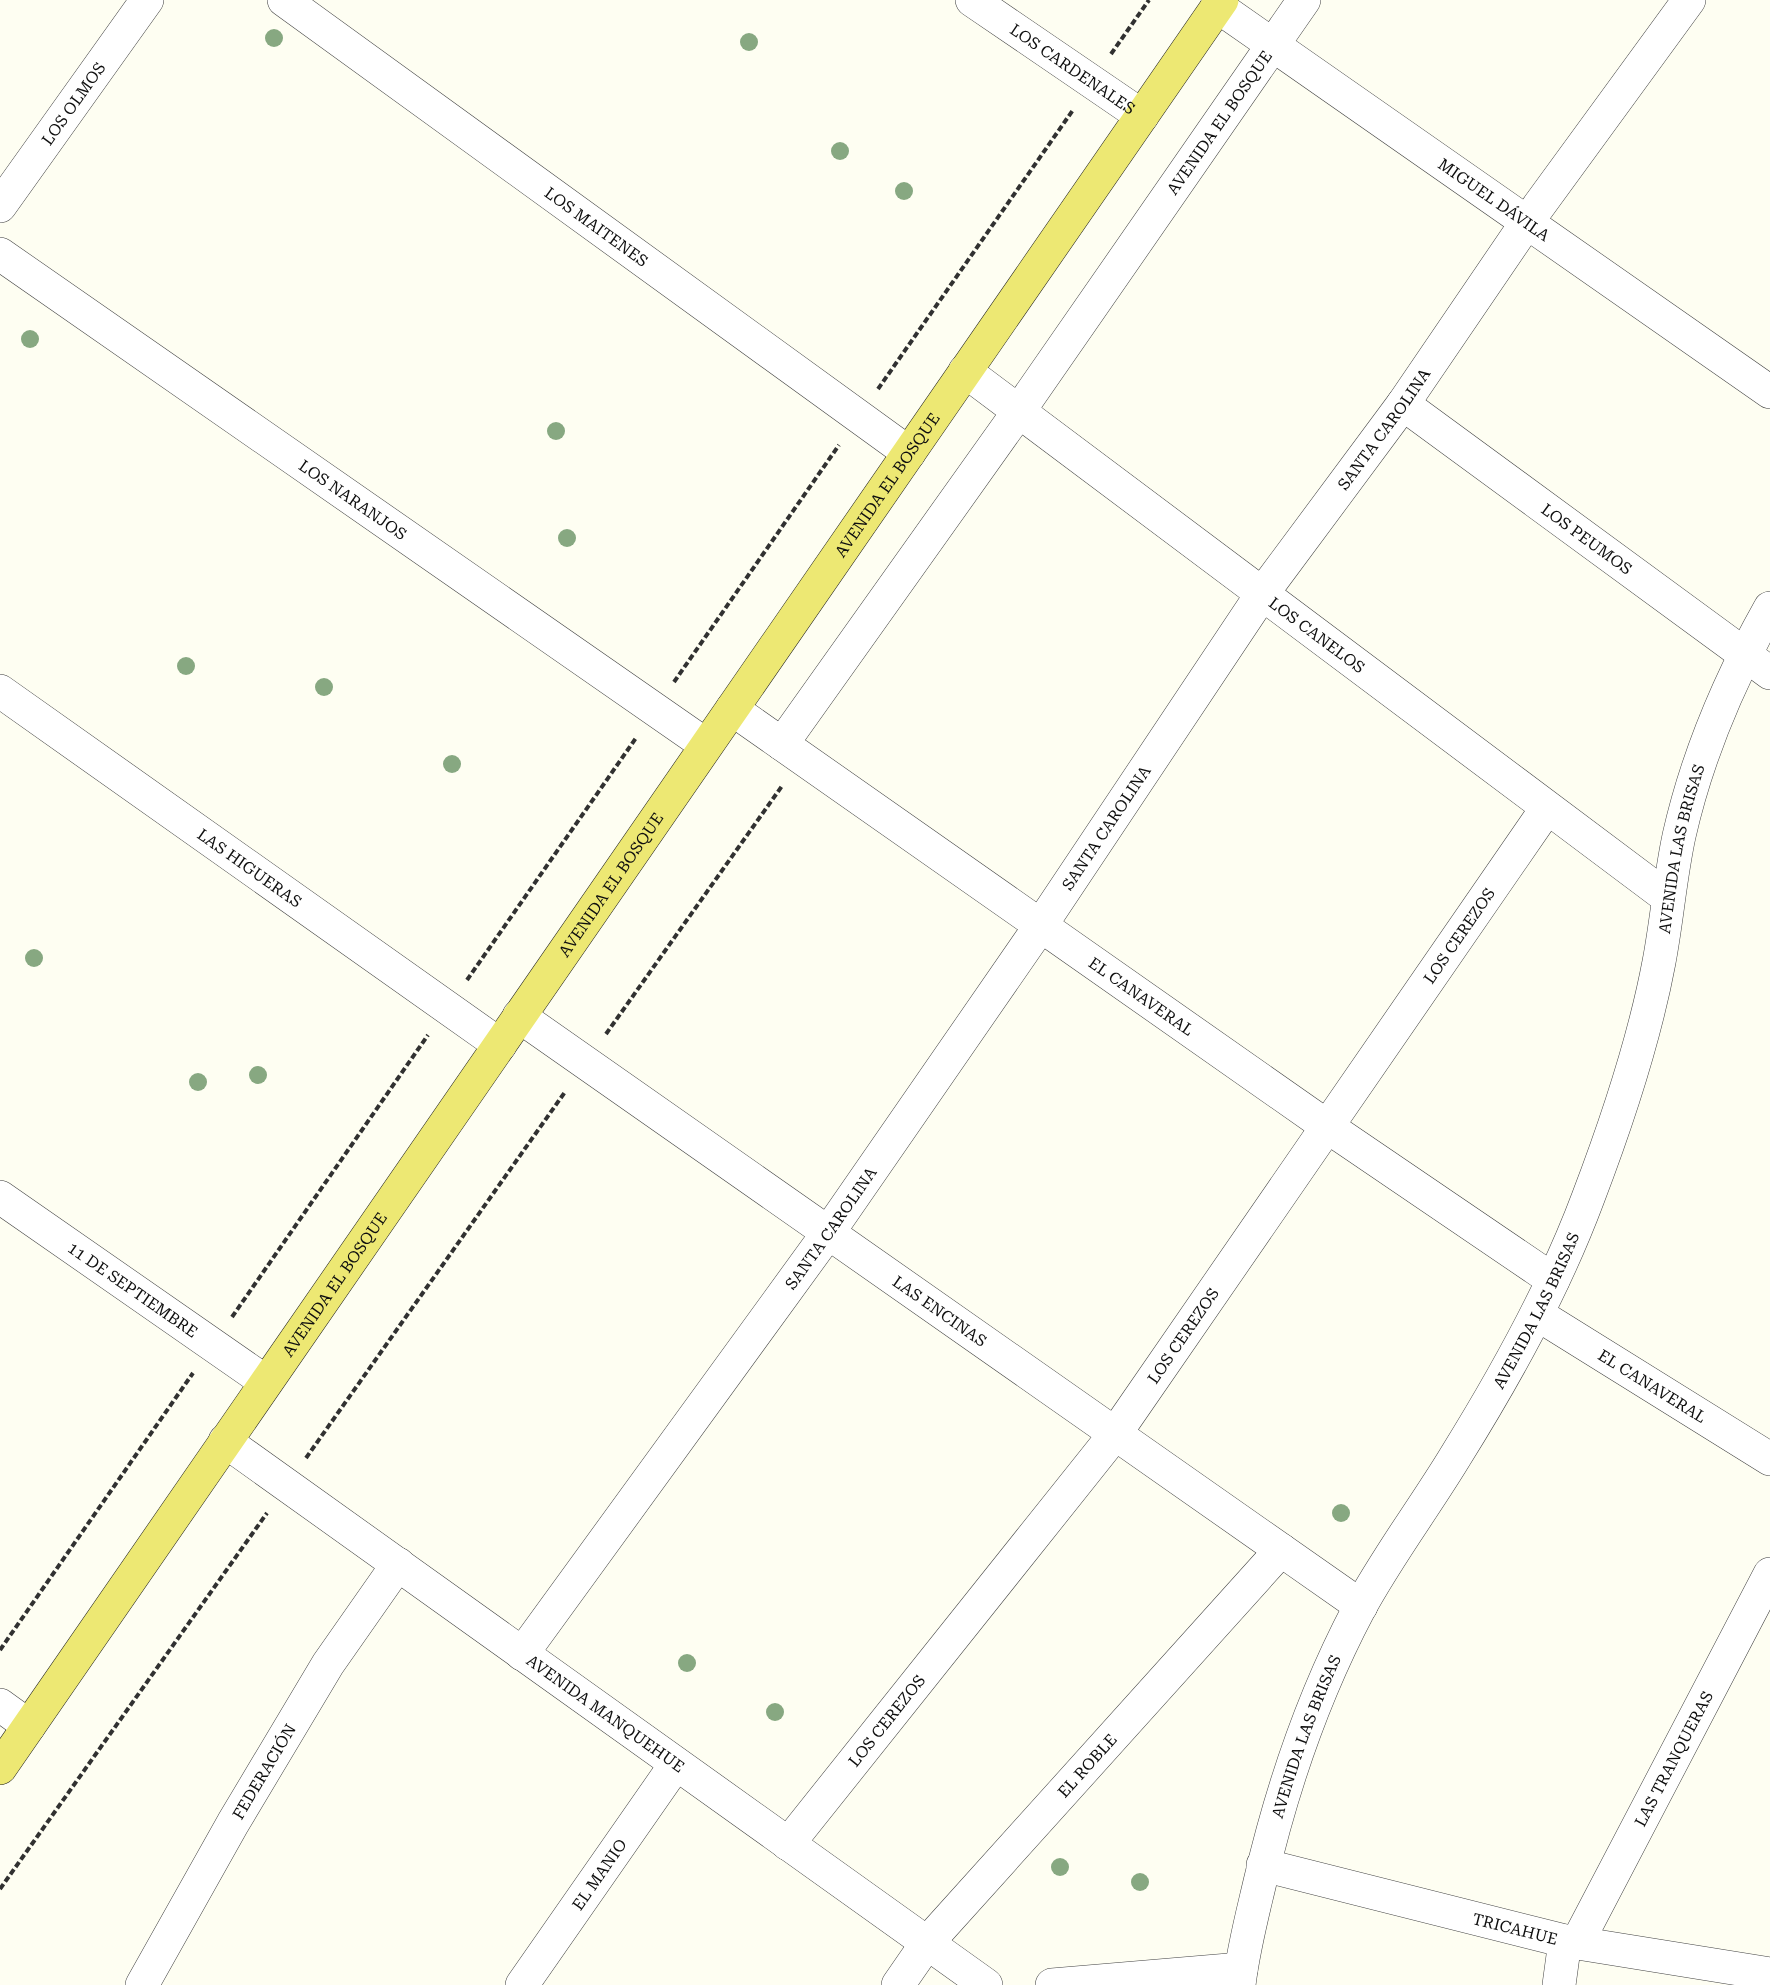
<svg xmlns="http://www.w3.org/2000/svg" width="1770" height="1985" font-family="'Roboto Serif',serif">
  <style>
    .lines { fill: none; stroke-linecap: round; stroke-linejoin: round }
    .minor-casing { stroke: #424242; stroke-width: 34 }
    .major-casing { stroke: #202020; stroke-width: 34 }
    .path { stroke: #313131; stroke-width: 4; stroke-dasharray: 6 3; stroke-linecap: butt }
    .minor { stroke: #fff; stroke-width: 33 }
    .major { stroke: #ede873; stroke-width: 33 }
    .tree { fill: #87a881 }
    .labels { text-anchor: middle; stroke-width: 6; stroke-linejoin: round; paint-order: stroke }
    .street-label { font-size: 16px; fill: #0f0f0f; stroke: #fff }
  </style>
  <rect width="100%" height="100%" fill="#fefef2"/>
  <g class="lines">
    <defs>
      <g id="minor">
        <path id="s1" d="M284,0l625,453"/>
        <path id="s2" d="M972,0l170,116"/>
        <path id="s3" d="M1217,6l553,386"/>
        <path id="s4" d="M0,206l147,-206"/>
        <path id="s5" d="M0,254l706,491"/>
        <path id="s6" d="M965,371l702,526"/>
        <path id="s7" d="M1403,404l367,269"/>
        <path id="s8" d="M0,691l500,354"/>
        <path id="s9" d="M732,709l596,418 225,153"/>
        <path id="s10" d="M782,744l237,-333 285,-411"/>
        <path id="s11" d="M519,1016l842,590"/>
        <path id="s12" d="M0,1197l266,185"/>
        <path id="s13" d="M1537,1314l233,145"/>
        <path id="s14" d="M225,1441l761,544"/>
        <path id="s15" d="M522,1654l306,-421 213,-308 221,-331 141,-190 124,-182 162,-222"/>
        <path d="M0,1705l29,21"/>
        <path id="s16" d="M788,1844l327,-410 432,-626"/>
        <path id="s17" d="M1263,1865l302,76 205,33"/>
        <path id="s18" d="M1577,1943l193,-369"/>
        <path id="s19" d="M142,1985l91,-162 95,-159 70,-100"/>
        <path id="s20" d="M522,1985l154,-221"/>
        <path id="s21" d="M898,1985l29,-42 354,-393"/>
        <path d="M1052,1985l189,-16"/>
        <path id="s22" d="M1239,1985c4,-35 13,-69 21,-103 22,-95 53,-186 99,-273 28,-52 65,-101 96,-152 51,-82 99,-168 133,-259 29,-76 56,-156 71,-236 8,-42 11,-84 20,-126 18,-80 51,-157 91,-228"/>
        <path d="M1559,1985l6,-44"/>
      </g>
      <g id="major">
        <path id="s23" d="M0,1768l1222,-1768"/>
      </g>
    </defs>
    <use href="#minor" class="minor-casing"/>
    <use href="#major" class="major-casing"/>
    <path class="path" d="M1111,54l38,-54
      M878,389l195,-279
      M674,682l165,-237
      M467,980l169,-242
      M606,1034l176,-248
      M232,1317l196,-282
      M306,1458l259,-366
      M0,1650l193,-277
      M0,1889l267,-376"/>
    <use href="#minor" class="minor"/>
    <use href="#major" class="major"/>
  </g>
  <g class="tree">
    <circle cx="274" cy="38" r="9"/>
    <circle cx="749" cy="42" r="9"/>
    <circle cx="840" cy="151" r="9"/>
    <circle cx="904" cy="191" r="9"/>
    <circle cx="30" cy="339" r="9"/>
    <circle cx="556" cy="431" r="9"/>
    <circle cx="567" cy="538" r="9"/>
    <circle cx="186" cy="666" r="9"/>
    <circle cx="324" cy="687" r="9"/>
    <circle cx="452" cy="764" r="9"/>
    <circle cx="34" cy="958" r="9"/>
    <circle cx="258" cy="1075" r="9"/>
    <circle cx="198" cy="1082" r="9"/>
    <circle cx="1341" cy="1513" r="9"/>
    <circle cx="687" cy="1663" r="9"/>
    <circle cx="775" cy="1712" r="9"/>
    <circle cx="1060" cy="1867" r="9"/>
    <circle cx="1140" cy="1882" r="9"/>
  </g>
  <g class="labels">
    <g class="street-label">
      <text dy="6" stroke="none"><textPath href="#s2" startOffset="122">LOS CARDENALES</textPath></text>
      <text dy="6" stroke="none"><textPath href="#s4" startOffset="126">LOS OLMOS</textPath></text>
      <text dy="6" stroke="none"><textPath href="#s10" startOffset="760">AVENIDA EL BOSQUE</textPath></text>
      <text dy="6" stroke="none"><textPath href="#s3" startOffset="338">MIGUEL DÁVILA</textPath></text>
      <text dy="6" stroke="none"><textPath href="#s1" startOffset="386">LOS MAITENES</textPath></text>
      <text dy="6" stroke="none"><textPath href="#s15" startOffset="1498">SANTA CAROLINA</textPath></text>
      <text dy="6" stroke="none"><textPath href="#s23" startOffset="1560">AVENIDA EL BOSQUE</textPath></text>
      <text dy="6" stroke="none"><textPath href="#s5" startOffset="430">LOS NARANJOS</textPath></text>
      <text dy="6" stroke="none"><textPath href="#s7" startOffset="228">LOS PEUMOS</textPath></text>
      <text dy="6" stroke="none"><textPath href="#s6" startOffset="440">LOS CANELOS</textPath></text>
      <text dy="6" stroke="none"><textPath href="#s15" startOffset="1012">SANTA CAROLINA</textPath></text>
      <text dy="6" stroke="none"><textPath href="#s22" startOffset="1230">AVENIDA LAS BRISAS</textPath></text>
      <text dy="6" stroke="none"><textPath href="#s8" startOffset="306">LAS HIGUERAS</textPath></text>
      <text dy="6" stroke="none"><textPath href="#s23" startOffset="1074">AVENIDA EL BOSQUE</textPath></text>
      <text dy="6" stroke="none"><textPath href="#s16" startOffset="1130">LOS CEREZOS</textPath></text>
      <text dy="6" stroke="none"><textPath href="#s9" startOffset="500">EL CANAVERAL</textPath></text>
      <text dy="6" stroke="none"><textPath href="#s15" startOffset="526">SANTA CAROLINA</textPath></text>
      <text dy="6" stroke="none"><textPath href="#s23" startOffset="588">AVENIDA EL BOSQUE</textPath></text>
      <text dy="6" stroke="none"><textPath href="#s12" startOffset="162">11 DE SEPTIEMBRE</textPath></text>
      <text dy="6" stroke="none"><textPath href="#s22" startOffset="744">AVENIDA LAS BRISAS</textPath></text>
      <text dy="6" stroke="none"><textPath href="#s11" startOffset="514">LAS ENCINAS</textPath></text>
      <text dy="6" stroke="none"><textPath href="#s16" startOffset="644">LOS CEREZOS</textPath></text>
      <text dy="6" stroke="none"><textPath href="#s13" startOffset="136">EL CANAVERAL</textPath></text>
      <text dy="6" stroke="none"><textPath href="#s14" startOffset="468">AVENIDA MANQUEHUE</textPath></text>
      <text dy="6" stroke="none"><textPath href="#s16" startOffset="158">LOS CEREZOS</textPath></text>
      <text dy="6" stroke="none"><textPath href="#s22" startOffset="258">AVENIDA LAS BRISAS</textPath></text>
      <text dy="6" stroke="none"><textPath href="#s18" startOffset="208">LAS TRANQUERAS</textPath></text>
      <text dy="6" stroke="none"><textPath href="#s21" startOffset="290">EL ROBLE</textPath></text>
      <text dy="6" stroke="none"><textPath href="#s19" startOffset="246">FEDERACIÓN</textPath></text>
      <text dy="6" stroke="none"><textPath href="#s20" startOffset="135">EL MANIO</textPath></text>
      <text dy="6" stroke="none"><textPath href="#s17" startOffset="260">TRICAHUE</textPath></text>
    </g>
  </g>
</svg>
